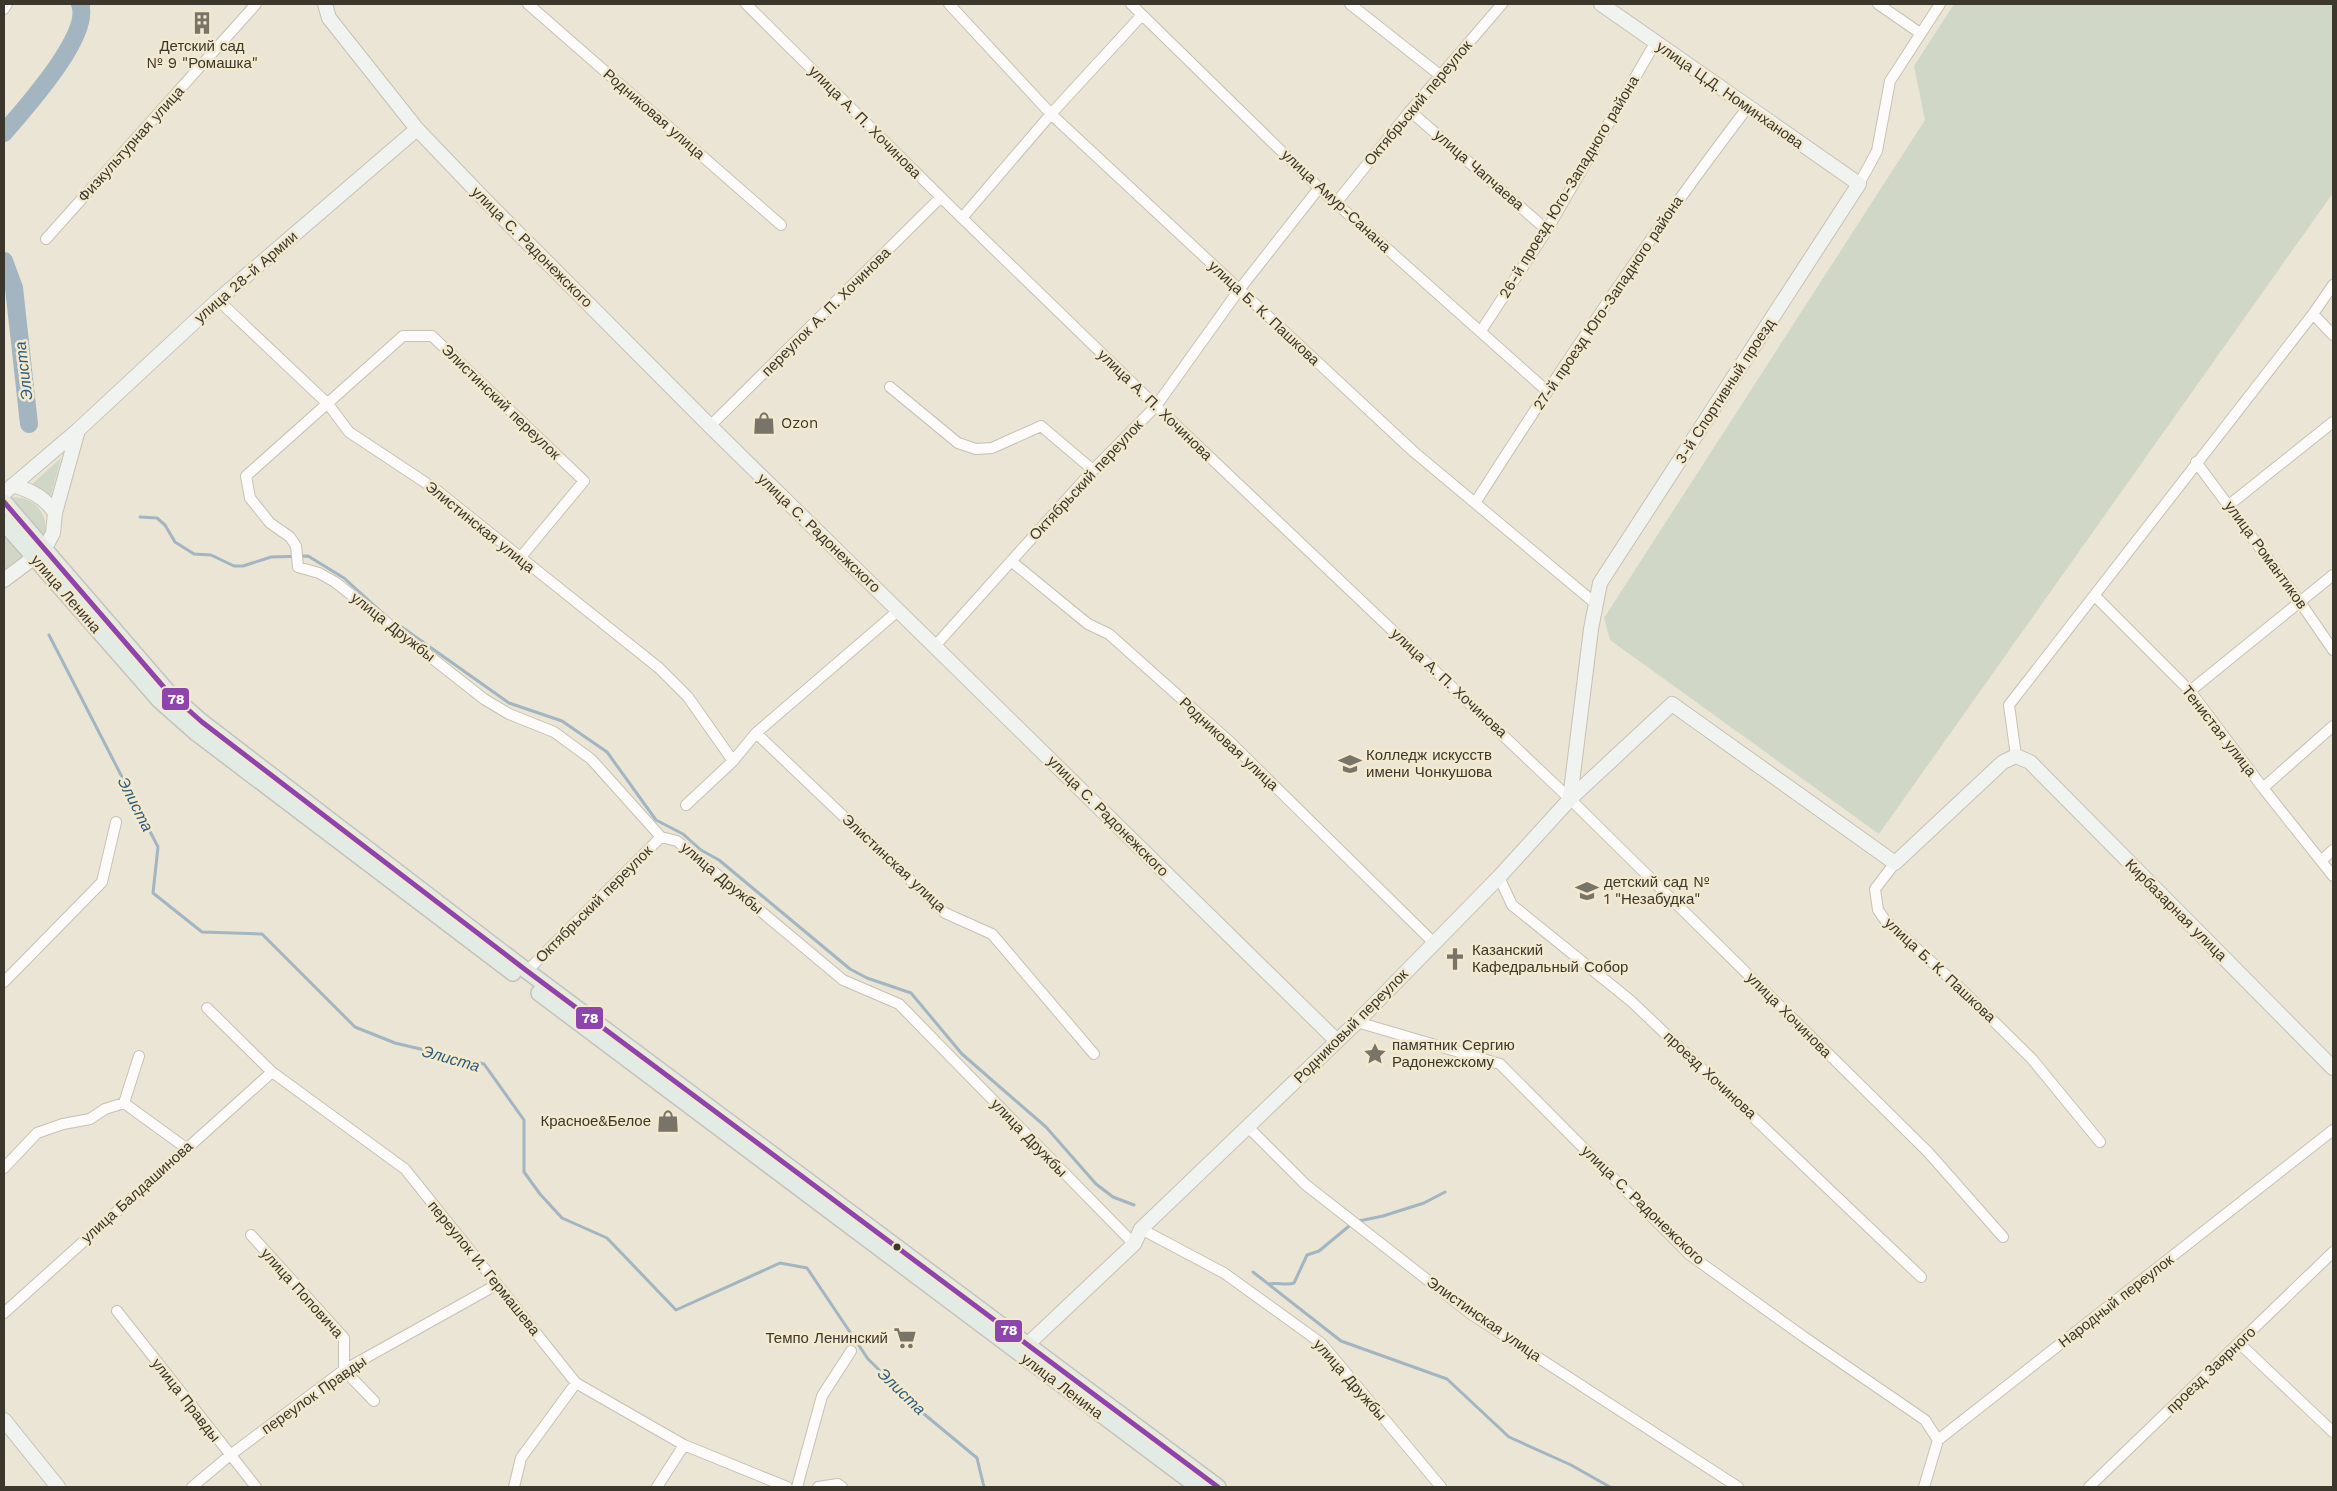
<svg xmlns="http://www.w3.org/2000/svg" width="2337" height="1491" font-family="'Work Sans',sans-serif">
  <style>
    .green { fill: #d1d7c7 }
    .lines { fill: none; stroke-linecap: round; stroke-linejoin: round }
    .stream { stroke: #a2b5c0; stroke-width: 3 }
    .river { stroke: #a2b5c0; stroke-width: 18 }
    .street-casing { stroke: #c6c1b5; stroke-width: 12 }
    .secondary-casing { stroke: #c6c1b5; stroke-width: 16 }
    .primary-casing { stroke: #c5c2bb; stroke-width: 18 }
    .street { stroke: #fcfbf9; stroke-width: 10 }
    .secondary { stroke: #f0f3ef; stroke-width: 14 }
    .primary { stroke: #e3ebe5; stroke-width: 15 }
    .bus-1-casing { stroke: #f3e9ce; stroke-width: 9 }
    .bus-1 { stroke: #8e44ad; stroke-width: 5 }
    .bus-dot { fill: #3b372d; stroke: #f3e9ce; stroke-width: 2 }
    .labels { text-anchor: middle; stroke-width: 5; stroke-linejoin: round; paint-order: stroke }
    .poi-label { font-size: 15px; fill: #3b372d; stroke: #f3e9ce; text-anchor: start }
    .street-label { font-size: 15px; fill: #3b372d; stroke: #f3e9ce }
    .water-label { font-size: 16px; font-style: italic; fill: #2c5d7f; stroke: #f3e9ce }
    .line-badge { stroke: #f3e9ce; stroke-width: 2 }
    .badge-label { font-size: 14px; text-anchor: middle; font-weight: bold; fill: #fff }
  </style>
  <rect width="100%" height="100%" fill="#ebe5d6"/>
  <path class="green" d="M1954,4h379v189l-454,641 -269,-194 -6,-22 321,-498 -11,-54z
    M61,458l-10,38 -19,-12z
    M14,497c25,1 37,22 29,45l-34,-42z
    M4,534l20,24 -20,13z"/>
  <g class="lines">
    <path class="stream" d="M140,517l17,1 8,7 10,17 19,12 17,1 23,11h9l28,-9 37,-1 36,22 43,39
      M396,623l113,80 53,18 45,31 49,68 27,14 18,16 18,10 131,109 17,9 44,15 51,61 84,73 50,57 17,13 21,8
      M49,635l109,212 -5,46 49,39 60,2 93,93 40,16 89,21 40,56v52l16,22 22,24 45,20 69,72 104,-47 27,5 61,91 56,55 53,44 7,29
      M1253,1272l88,69 106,38 62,58 62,28 39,22
      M1269,1284c9,-2 17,2 25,-1l13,-28 12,-4 35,-29 29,-6 41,-13 21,-11"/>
    <path class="river" d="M4,133c20,-24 88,-98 76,-129
      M4,261l10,27 15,136"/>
    <defs>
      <path id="street" d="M528,4l253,221
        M746,4l216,214 194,188 414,393 358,353 75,85
        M949,4l102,110 363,338 182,152
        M1131,4l188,184 228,203
        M1350,4l91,72
        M1878,4l42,29
        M4,9l3,-5
        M1410,111l137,119
        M1859,184l18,-33 13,-70 50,-77
        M1336,203l74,-92 92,-107
        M962,218l89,-104 91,-99
        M46,239l210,-235
        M218,300l110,104 21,28 86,57 224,179 29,29 45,64
        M2313,314l20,21
        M1481,331l66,-101 108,-187
        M890,387l68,56 18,6 16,-1 49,-22 52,44
        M710,426l231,-229
        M2196,462l104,140 33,48
        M1475,503c86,-135 175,-268 273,-396
        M2229,505l104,-83
        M520,558l64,-77 -152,-145h-29l-157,140 4,22 20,25 20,14 6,9 2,21 21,6 16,9 149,117 25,15 45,18 37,27 70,78 16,4 166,139 56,24 235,240
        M1011,561l77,63 21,10 121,108 204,201
        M2095,596l95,95 73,97 70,88
        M935,646l158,-176 63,-64 83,-116 80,-102
        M2190,691l143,-116
        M756,733l189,180 47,21 102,120
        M2016,756l-7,-51 304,-391 20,-29
        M2263,788l70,-62
        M686,805l47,-44 23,-28 143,-123
        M2321,861l12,-11
        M1895,863l-20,26 3,21 7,10 72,65 75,74 68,83
        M1499,877l13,28 119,96 290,276
        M527,971l134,-134
        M4,982l98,-100 14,-60
        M207,1008l65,64 133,97 171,214 108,62 103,42
        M1357,1022l143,42 190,191 114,82 121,83 13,20
        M124,1103l15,-47
        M1248,1127l58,58 165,129 267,173
        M4,1168l33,-35 26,-9 27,-5 15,-10 19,-6 62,45
        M1141,1229l83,44 97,70 120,144
        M251,1235l93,103v32l30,31
        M117,1311l139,176
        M4,1313l268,-241
        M2239,1343l94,89
        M192,1487l37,-31 115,-86 152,-85
        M514,1487l7,-29 55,-75
        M657,1487l27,-42
        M797,1487l25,-91 29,-45
        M818,1487l20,-3 4,3
        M1924,1487l14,-47 395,-310
        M2089,1487l244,-235"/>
      <path id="secondary" d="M325,4l4,14 88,111 69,72 224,225 627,615
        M13,485c18,6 32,12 42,28
        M4,493l74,-63 140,-130 199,-171
        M4,580l40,-30 9,-17 2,-20 23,-83
        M1570,799l21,-170 9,-46 259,-399 -258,-180
        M1028,1344l106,-100 7,-15 216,-207 142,-145 71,-78 102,-95 223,159 108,-101 13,-6 14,6 303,306
        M4,1420l54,67"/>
      <path id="primary" d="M4,502l164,190 34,30 325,249 691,516
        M4,523l156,178 35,31 318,241
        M539,993l659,494"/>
    </defs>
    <use href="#street" class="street-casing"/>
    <use href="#secondary" class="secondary-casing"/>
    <use href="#primary" class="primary-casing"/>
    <use href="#street" class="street"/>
    <use href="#secondary" class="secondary"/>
    <use href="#primary" class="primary"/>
    <defs>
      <path id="bus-1" d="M4,502l164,190 34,30 325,249 691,516"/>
    </defs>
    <use href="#bus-1" class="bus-1-casing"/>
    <use href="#bus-1" class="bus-1"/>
  </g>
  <defs>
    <symbol id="building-bare" viewBox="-9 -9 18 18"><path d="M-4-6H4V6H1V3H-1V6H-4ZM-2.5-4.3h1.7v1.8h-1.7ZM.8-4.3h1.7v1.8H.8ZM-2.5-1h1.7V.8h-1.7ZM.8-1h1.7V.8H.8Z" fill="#797468" stroke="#f3e9ce" stroke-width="2.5" paint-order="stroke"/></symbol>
    <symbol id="shop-bare" viewBox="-9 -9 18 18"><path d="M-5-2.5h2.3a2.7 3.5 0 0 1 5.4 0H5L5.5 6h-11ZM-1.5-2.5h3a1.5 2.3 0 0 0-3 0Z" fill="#797468" stroke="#f3e9ce" stroke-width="2.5" paint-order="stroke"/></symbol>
    <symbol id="university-bare" viewBox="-9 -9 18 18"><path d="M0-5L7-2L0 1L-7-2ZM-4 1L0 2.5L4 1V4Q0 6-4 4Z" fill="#797468" stroke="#f3e9ce" stroke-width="2.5" paint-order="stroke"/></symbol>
    <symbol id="school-bare" viewBox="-9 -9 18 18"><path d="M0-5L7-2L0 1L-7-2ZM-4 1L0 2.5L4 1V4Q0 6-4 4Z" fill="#797468" stroke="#f3e9ce" stroke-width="2.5" paint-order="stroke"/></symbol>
    <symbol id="church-bare" viewBox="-9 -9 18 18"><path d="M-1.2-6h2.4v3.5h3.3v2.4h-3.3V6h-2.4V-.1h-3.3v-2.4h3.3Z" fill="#797468" stroke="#f3e9ce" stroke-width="2.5" paint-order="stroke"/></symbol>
    <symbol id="sight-bare" viewBox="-9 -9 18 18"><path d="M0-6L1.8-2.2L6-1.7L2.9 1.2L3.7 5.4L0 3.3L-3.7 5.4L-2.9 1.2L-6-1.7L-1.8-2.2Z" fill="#797468" stroke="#f3e9ce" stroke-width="2.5" paint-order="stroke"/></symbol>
    <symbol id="supermarket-bare" viewBox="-9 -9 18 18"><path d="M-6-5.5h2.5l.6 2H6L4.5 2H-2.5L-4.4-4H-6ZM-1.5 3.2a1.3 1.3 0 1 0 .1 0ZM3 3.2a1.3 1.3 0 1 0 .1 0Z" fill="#797468" stroke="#f3e9ce" stroke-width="2.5" paint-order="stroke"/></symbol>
  </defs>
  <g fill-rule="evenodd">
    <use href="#building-bare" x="186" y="7" width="32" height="32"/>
    <use href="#shop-bare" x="748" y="407" width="32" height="32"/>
    <use href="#university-bare" x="1334" y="748" width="32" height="32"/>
    <use href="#school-bare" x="1571" y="875" width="32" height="32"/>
    <use href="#church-bare" x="1439" y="943" width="32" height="32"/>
    <use href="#sight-bare" x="1359" y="1038" width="32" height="32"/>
    <use href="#shop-bare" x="652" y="1105" width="32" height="32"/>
    <use href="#supermarket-bare" x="889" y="1322" width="32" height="32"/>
  </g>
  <circle class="bus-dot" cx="897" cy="1247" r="4.5"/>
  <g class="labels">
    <g class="poi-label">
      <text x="202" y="51" text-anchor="middle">Детский сад<tspan x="202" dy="17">№ 9 "Ромашка"</tspan></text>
      <text x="781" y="428">Ozon</text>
      <text x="1366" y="760">Колледж искусств<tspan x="1366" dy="17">имени Чонкушова</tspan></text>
      <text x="1604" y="887">детский сад №<tspan x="1604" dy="17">1 "Незабудка"</tspan></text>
      <text x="1472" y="955">Казанский<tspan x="1472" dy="17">Кафедральный Собор</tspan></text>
      <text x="1392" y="1050">памятник Сергию<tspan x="1392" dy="17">Радонежскому</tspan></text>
      <text x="651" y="1126" text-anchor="end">Красное&amp;Белое</text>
      <text x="888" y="1343" text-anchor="end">Темпо Ленинский</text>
    </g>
    <g class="street-label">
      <text transform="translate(1730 95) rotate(35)" y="5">улица Ц.Д. Номинханова</text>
      <text transform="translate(1418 103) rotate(-50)" y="5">Октябрьский переулок</text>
      <text transform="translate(654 114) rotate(41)" y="5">Родниковая улица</text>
      <text transform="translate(865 122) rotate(45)" y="5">улица А. П. Хочинова</text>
      <text transform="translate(131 144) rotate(-48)" y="5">Физкультурная улица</text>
      <text transform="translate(1479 170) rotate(41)" y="5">улица Чапчаева</text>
      <text transform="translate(1569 187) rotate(-59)" y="5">26-й проезд Юго-Западного района</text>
      <text transform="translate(1336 201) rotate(43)" y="5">улица Амур-Санана</text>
      <text transform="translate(532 247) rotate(45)" y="5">улица С. Радонежского</text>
      <text transform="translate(246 277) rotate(-41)" y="5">улица 28-й Армии</text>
      <text transform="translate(1608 303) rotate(-56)" y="5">27-й проезд Юго-Западного района</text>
      <text transform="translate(826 312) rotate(-45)" y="5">переулок А. П. Хочинова</text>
      <text transform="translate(1264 313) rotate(43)" y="5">улица Б. К. Пашкова</text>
      <text transform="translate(1725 391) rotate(-57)" y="5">3-й Спортивный проезд</text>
      <text transform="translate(501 402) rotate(44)" y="5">Элистинский переулок</text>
      <text transform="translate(1155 405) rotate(44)" y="5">улица А. П. Хочинова</text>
      <text transform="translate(1086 480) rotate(-47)" y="5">Октябрьский переулок</text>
      <text transform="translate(480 527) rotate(39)" y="5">Элистинская улица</text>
      <text transform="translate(819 533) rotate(44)" y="5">улица С. Радонежского</text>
      <text transform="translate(2266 555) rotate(54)" y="5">улица Романтиков</text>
      <text transform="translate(66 594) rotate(49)" y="5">улица Ленина</text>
      <text transform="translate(393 627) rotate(38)" y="5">улица Дружбы</text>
      <text transform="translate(1449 683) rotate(43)" y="5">улица А. П. Хочинова</text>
      <text transform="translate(2219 731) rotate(52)" y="5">Тенистая улица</text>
      <text transform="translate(1229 744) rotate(43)" y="5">Родниковая улица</text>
      <text transform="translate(1108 816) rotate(45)" y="5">улица С. Радонежского</text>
      <text transform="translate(894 863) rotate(43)" y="5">Элистинская улица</text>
      <text transform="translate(722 878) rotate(40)" y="5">улица Дружбы</text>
      <text transform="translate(594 904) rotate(-45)" y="5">Октябрьский переулок</text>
      <text transform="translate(2176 910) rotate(45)" y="5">Кирбазарная улица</text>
      <text transform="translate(1940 970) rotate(43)" y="5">улица Б. К. Пашкова</text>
      <text transform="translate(1789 1015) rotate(45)" y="5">улица Хочинова</text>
      <text transform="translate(1351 1026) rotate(-45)" y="5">Родниковый переулок</text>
      <text transform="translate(1710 1075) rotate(43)" y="5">проезд Хочинова</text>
      <text transform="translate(1029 1138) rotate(46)" y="5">улица Дружбы</text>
      <text transform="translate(137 1192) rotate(-42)" y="5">улица Балдашинова</text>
      <text transform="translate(1643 1205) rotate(44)" y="5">улица С. Радонежского</text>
      <text transform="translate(484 1268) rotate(51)" y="5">переулок И. Гермашева</text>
      <text transform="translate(302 1293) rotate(48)" y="5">улица Поповича</text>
      <text transform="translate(2116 1301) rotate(-38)" y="5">Народный переулок</text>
      <text transform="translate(1484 1319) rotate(35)" y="5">Элистинская улица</text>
      <text transform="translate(2211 1370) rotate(-44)" y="5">проезд Заярного</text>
      <text transform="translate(1350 1380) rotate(49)" y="5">улица Дружбы</text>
      <text transform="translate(1062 1386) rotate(37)" y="5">улица Ленина</text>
      <text transform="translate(314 1395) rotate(-35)" y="5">переулок Правды</text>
      <text transform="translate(186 1400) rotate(52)" y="5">улица Правды</text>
    </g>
    <g class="water-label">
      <text transform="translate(23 371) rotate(-97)" y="6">Элиста</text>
      <text transform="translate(136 804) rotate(63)" y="6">Элиста</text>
      <text transform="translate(451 1058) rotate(16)" y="6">Элиста</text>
      <text transform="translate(902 1391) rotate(44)" y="6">Элиста</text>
    </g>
  </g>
  <g class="line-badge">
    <rect x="161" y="687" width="29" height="24" rx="5" fill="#8e44ad"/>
    <rect x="575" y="1006" width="29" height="24" rx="5" fill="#8e44ad"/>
    <rect x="994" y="1319" width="29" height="24" rx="5" fill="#8e44ad"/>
  </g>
  <g class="badge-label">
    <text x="176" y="704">78</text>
    <text x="590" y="1023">78</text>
    <text x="1009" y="1335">78</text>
  </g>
  <rect width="2337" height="1491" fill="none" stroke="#3b372d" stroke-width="10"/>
</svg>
